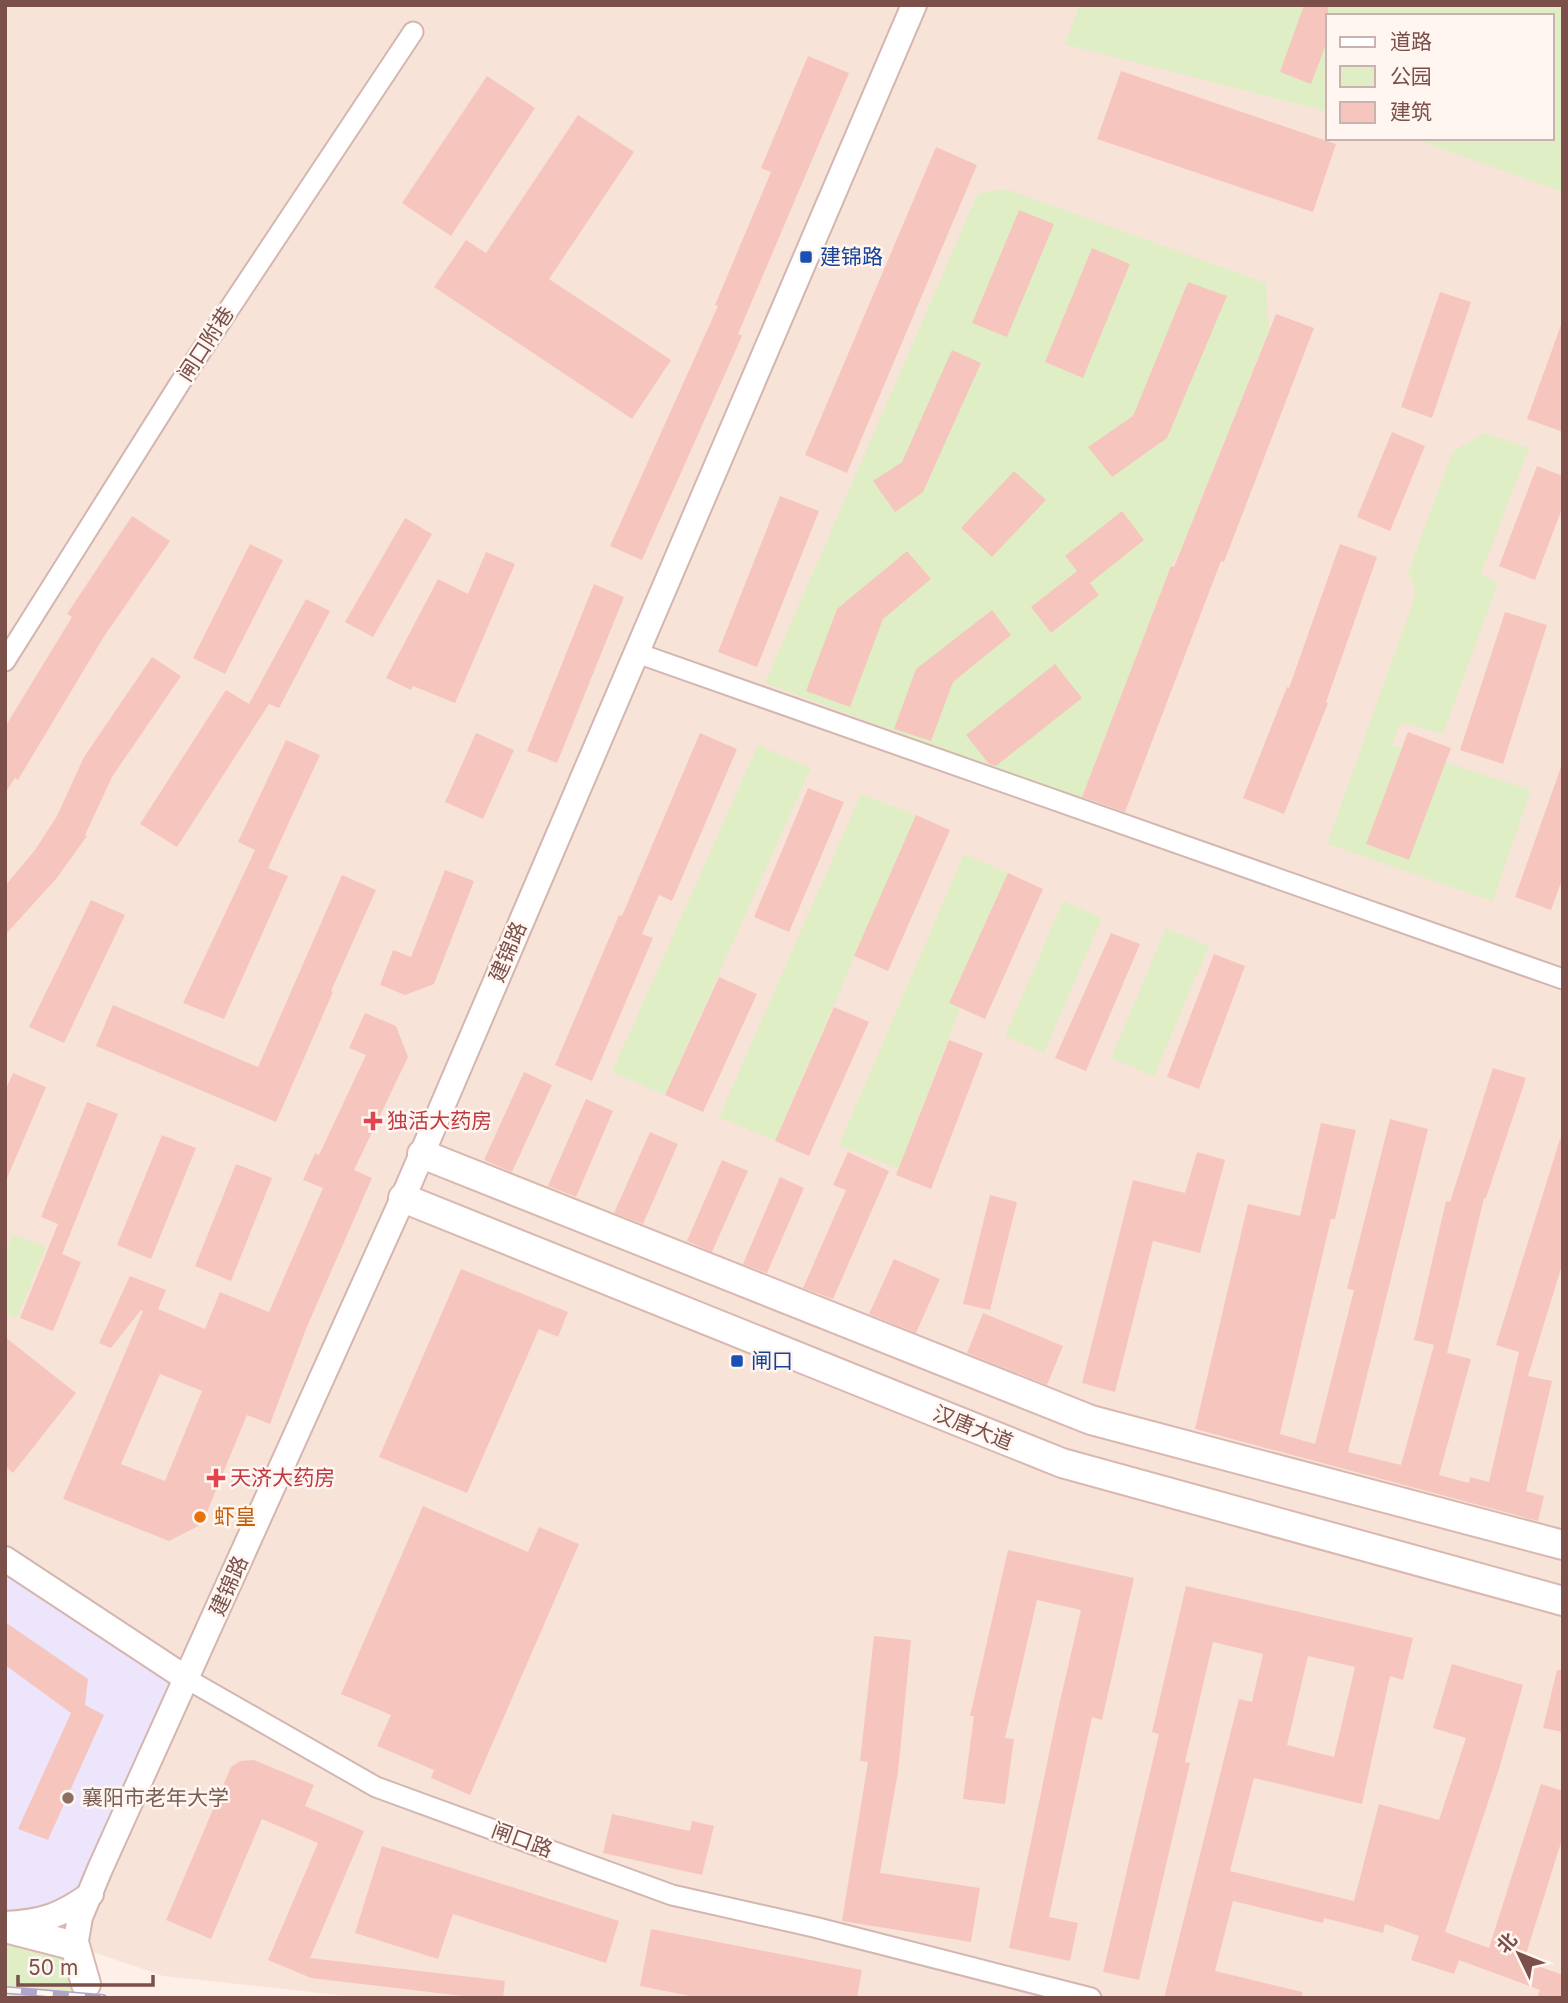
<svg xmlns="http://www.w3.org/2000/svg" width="1568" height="2003" font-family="Inter,'Noto Sans SC',sans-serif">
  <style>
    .residential { fill: #f8e3d9; fill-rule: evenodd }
    .education { fill: #ede5fb }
    .green { fill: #e0eec5 }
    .building { fill: #f6c6be; fill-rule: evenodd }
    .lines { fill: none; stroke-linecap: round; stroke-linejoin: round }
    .minor-casing { stroke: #d4b6b0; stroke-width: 23 }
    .tertiary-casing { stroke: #d4b6b0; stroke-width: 28 }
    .secondary-casing { stroke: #dab7af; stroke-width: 32 }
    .minor { stroke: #fff; stroke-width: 19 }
    .tertiary { stroke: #fff; stroke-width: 24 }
    .secondary { stroke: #fff; stroke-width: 28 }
    .rail-casing { stroke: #afa5ca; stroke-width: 8 }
    .rail { stroke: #fff6f1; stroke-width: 5; stroke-dasharray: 16; stroke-linecap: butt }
    .transit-dot { fill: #1a4fb4; stroke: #fff6f1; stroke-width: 2.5 }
    .health-dot { fill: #e0444e; stroke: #fff6f1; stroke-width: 2.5 }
    .food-dot { fill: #e8710a; stroke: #fff6f1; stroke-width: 2.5 }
    .education-dot { fill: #8d6e63; stroke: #fff6f1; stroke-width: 2.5 }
    .labels { text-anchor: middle; stroke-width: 5; stroke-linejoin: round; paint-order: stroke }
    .transit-label { font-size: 21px; fill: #164399; stroke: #fff6f1; text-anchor: start }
    .street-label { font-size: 21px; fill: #7b4f4a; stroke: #fff6f1 }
    .health-label { font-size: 21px; fill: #be3a42; stroke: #fff6f1; text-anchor: start }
    .food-label { font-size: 21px; fill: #c56008; stroke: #fff6f1; text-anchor: start }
    .education-label { font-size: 21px; fill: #785e54; stroke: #fff6f1; text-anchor: start }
  </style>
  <rect width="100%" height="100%" fill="#fef0e9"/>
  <path class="residential" d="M5,5h1558v1993h-1197l-203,-22 -88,-30 -70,-18zM1328,16h224v122h-224z"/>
  <path class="education" d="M5,1559l182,120 -96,215 -86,30z"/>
  <path class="green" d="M1080,5h483v187l-152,-54h141v-122h-224v96l-264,-68z
    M1006,189l260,94 3,47 -87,217 -11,19 -90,235 -316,-118 213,-490z
    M1484,433l45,15 -48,126 17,9 -55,151 -42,-12 -9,23 139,45 -38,111 -166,-57 89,-251 -8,-21 45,-121z
    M758,745l53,23 -146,327 -53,-23z
    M861,794l55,21 -141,326 -56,-24z
    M964,854l44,19 -58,130 10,5 -61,161 -60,-24z
    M1063,901l39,17 -58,135 -39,-17z
    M1166,928l43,18 -55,130 -43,-18z
    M13,1234l33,13 -29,71 -12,-5v-60z
    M5,1928l70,18 15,52h-85z"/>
  <path class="building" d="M1304,5h24v44l-3,-2 -14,37 -31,-12z
    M808,56l41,17 -111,261 4,2 -100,224 -32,-14 108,-240 -3,-1 56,-133 -10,-4z
    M1121,71l215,73 -23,68 -216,-73z
    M487,76l48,32 -84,128 -49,-33z
    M578,115l56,37 -85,127 122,81 -39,59 -198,-132 32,-47 20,13z
    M936,147l41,18 -130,308 -42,-18z
    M1019,210l35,14 -47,113 -35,-14z
    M1092,248l38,16 -47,114 -38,-16z
    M1188,282l39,14 -60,142 -55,39 -24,-30 45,-31z
    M1440,292l31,10 -39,116 -31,-11z
    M1276,314l38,14 -90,234 -3,-1 -96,251 -43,-15 89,-231 3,1z
    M1561,325h2v107l-36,-13z
    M952,350l29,13 -58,129 -28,20 -22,-31 29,-19z
    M1392,432l33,14 -35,85 -33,-14z
    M1537,466l26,10v30l-28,74 -36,-14z
    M1014,471l32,29 -54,57 -31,-29z
    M780,496l39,15 -62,156 -39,-15z
    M1122,511l22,29 -54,43 9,12 -48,38 -20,-26 46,-36 -12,-15z
    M132,516l38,25 -67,97 -85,142 -3,-2 -10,15v-66l67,-110 -5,-3z
    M405,518l27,16 -59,103 -28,-15z
    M250,544l33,16 -58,114 -32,-16z
    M1340,544l37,13 -51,145 2,1 -44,111 -41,-16 44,-111 2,1z
    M907,551l24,28 -48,40 -33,88 -44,-16 31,-82z
    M486,552l29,12 -60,139 -42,-17 -2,4 -25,-12 52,-99 30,15z
    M594,584l30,13 -67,166 -30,-12z
    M306,599l24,12 -51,97 -10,-4 -92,143 -37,-23 86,-134 23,14z
    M992,610l19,25 -58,47 -22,59 -37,-12 22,-60z
    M1505,612l42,13 -44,139 -43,-14z
    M152,657l29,19 -69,101 -27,58 2,1 -31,43 -51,56v-49l30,-36 22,-34 27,-59z
    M1055,664l27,34 -86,68 -7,-2 -23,-29z
    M1408,732l43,16 -42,112 -43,-16z
    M476,733l38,17 -31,69 -38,-17z
    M700,733l37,16 -65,152 -13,-6 -17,39 11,4 -61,143 -37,-16 64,-150 3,1z
    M286,740l34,15 -52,113 20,8 -64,143 -41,-16 72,-153 -17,-8z
    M1561,767h2v110l-12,33 -36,-13z
    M808,788l36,14 -55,130 -35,-15z
    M916,815l34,15 -62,141 -34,-15z
    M445,870l29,11 -40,103 -29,11 -25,-10 13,-35 18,7z
    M1008,873l35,16 -58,130 -36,-16z
    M342,875l34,15 -45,101 2,1 -57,130 -180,-76 17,-41 145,62z
    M91,900l34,15 -61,128 -35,-16z
    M1111,933l29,11 -54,127 -31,-13z
    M1214,954l31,12 -46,123 -32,-12z
    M719,977l38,17 -54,118 -38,-17z
    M834,1007l35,15 -60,134 -34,-15z
    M365,1013l31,13 12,31 -54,113 18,8 -66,151 -36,95 -23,-9 -45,109 -33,17 -106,-42 80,-188 -2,-1 -30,38 -12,-5 31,-67 36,14 -8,19 47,20 15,-37 49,20 54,-124 -20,-8 12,-27 4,2 47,-100 -17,-7zM160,1374l42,17 -37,90 -44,-17z
    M949,1040l34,13 -52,136 -35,-14z
    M1493,1068l33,10 -40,120h-2l-37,155 24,6 -32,116 30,8 1,-6 19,5 30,-130 -23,-7 64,-206 3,1v122l-35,114 24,5 -26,110 18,5 -6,25 -343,-92 53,-225 52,12 21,-93 35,7 -21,89h-4l-51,215 35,10 39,-154 -7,-1 43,-170 38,10 -80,323 53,13 33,-120 -20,-5 32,-139 4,1z
    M524,1072l28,13 -40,87 -28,-12z
    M13,1073l33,14 -41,96v-92z
    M586,1099l27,12 -37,86 -28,-11z
    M87,1102l31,12 -56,140 19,8 -28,69 -33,-13 38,-94 -17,-7z
    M650,1132l28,12 -35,80 -29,-11z
    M162,1135l34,13 -45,111 -34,-14z
    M848,1152l41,19 -56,128 -30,-11 43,-98 -13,-5z
    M1197,1152l28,8 -25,93 -47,-12 -38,151 -33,-9 51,-203 52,13z
    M722,1160l26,11 -36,81 -25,-11z
    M236,1164l36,14 -41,103 -36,-15z
    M780,1177l24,11 -37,85 -24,-9z
    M990,1195l27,7 -27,108 -27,-6z
    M894,1259l46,20 -24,54 -47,-19z
    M461,1269l107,43 -10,25 -19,-8 -72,164 -88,-36z
    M983,1313l80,33 -16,39 -80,-32z
    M5,1337l71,56 -63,80 -8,-7z
    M423,1506l105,46 11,-25 40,17 -109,251 -39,-17 3,-8 -57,-24 14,-31 -50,-21z
    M1008,1550l126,28 -32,142 -10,-3 -43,200 29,6 -8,38 -61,-13 49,-238 23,-100 -44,-10 -32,138 9,1 -9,65 -42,-5 11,-83h-4z
    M1186,1586l227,52 -10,42 -13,-4 -28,128 -108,-26 -24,93 124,30 25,-97 60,16 27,-82 -33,-10 19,-64 71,21 -24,84 -54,163 44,16 52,-164 22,7v45l-39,125 39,14v23h-26l3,-8 -81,-30 -5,14 -43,-14 8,-24 -34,-12 -2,9 -59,-15 -1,5 -90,-22 -18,70 87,21v6h-138l75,-299 13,3 11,-48 -50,-12 -28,120 5,1 -51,217 -36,-8 56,-238 -7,-2zM1308,1656l47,11 -21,90 -47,-12z
    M5,1622l83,57 -3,26 19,10 -56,125 -30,-11 53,-116 -66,-48z
    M874,1636l37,4 -13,132 -18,101 100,15 -9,54 -129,-21 26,-159 -8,-1z
    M1557,1670h6v62l-20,-4z
    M254,1760l60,25 -9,21 59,25 -54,127 195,23 -2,17h-23l-169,-20 -43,-18 50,-117 -56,-24 -51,120 -45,-19 65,-153 9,-6z
    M612,1814l78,17 2,-10 22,5 -12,49 -99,-22z
    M382,1846l237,75 -13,42 -153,-49 -15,45 -83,-26z
    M651,1929l211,41 -5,28h-157l-60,-12z"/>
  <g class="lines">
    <defs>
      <path id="minor" d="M637,653l926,326
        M5,661l175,-278 233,-351
        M187,1679l189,108 296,108 142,32 277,71"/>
      <path id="tertiary" d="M5,1559l182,120
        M5,1924c37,-2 56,-8 86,-30
        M75,1946l5,-29 20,-48 303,-671 511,-1193"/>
      <path id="secondary" d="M422,1154l669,266 472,125
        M403,1198l659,265 501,138
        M5,1928l70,18 11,38"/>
    </defs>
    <use href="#minor" class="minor-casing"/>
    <use href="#tertiary" class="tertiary-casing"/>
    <use href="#secondary" class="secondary-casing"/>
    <use href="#minor" class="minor"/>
    <use href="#tertiary" class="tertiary"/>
    <use href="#secondary" class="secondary"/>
    <defs>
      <path id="rail" d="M5,1990l98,8"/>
    </defs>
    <use href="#rail" class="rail-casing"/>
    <use href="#rail" class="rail"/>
  </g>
  <g class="transit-dot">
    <rect x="799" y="250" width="14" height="14" rx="3.5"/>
    <rect x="730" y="1354" width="14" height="14" rx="3.5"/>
  </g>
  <g class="health-dot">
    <path d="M369.5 1110.5h7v7h7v7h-7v7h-7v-7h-7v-7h7z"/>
    <path d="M212.5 1467.5h7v7h7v7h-7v7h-7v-7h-7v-7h7z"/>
  </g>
  <circle class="food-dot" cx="200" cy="1517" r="7"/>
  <circle class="education-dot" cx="68" cy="1798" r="7"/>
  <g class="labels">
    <g class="transit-label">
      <text x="820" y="264">建锦路</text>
      <text x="751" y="1368">闸口</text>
    </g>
    <g class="street-label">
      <text transform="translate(206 344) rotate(-57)" y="7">闸口附巷</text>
      <text transform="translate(508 952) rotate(-67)" y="7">建锦路</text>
      <text transform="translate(973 1428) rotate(22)" y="7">汉唐大道</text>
      <text transform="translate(229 1586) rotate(-66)" y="7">建锦路</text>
      <text transform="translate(522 1840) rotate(20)" y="7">闸口路</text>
    </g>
    <g class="health-label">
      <text x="387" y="1128">独活大药房</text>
      <text x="230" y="1485">天济大药房</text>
    </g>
    <g class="food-label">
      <text x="214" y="1524">虾皇</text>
    </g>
    <g class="education-label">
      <text x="82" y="1805">襄阳市老年大学</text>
    </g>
  </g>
  <rect width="1568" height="2003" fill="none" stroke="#7b4f4a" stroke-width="14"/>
  <rect x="1326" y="14" width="228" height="126" fill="#fff6f1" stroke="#cab3ae" stroke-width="2"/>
  <rect x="1340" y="37" width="35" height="10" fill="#ffffff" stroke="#cab3ae" stroke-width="2"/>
  <text x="1390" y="49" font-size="21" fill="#7b4f4a">道路</text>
  <rect x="1340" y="66" width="35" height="21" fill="#e0eec5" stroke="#cab3ae" stroke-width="2"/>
  <text x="1390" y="84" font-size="21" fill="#7b4f4a">公园</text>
  <rect x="1340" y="102" width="35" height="21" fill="#f6c6be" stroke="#cab3ae" stroke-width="2"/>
  <text x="1390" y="119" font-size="21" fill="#7b4f4a">建筑</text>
  <g transform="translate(1519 1954) rotate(313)" stroke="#fff6f1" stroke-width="5" paint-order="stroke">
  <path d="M0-5L12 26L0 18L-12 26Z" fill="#7b4f4a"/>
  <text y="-10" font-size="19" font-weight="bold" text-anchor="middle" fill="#7b4f4a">北</text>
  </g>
  <path d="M18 1975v10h135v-10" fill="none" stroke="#7b4f4a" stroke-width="3.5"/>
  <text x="28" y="1975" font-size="21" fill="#7b4f4a" stroke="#fff6f1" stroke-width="5" paint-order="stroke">50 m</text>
</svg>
